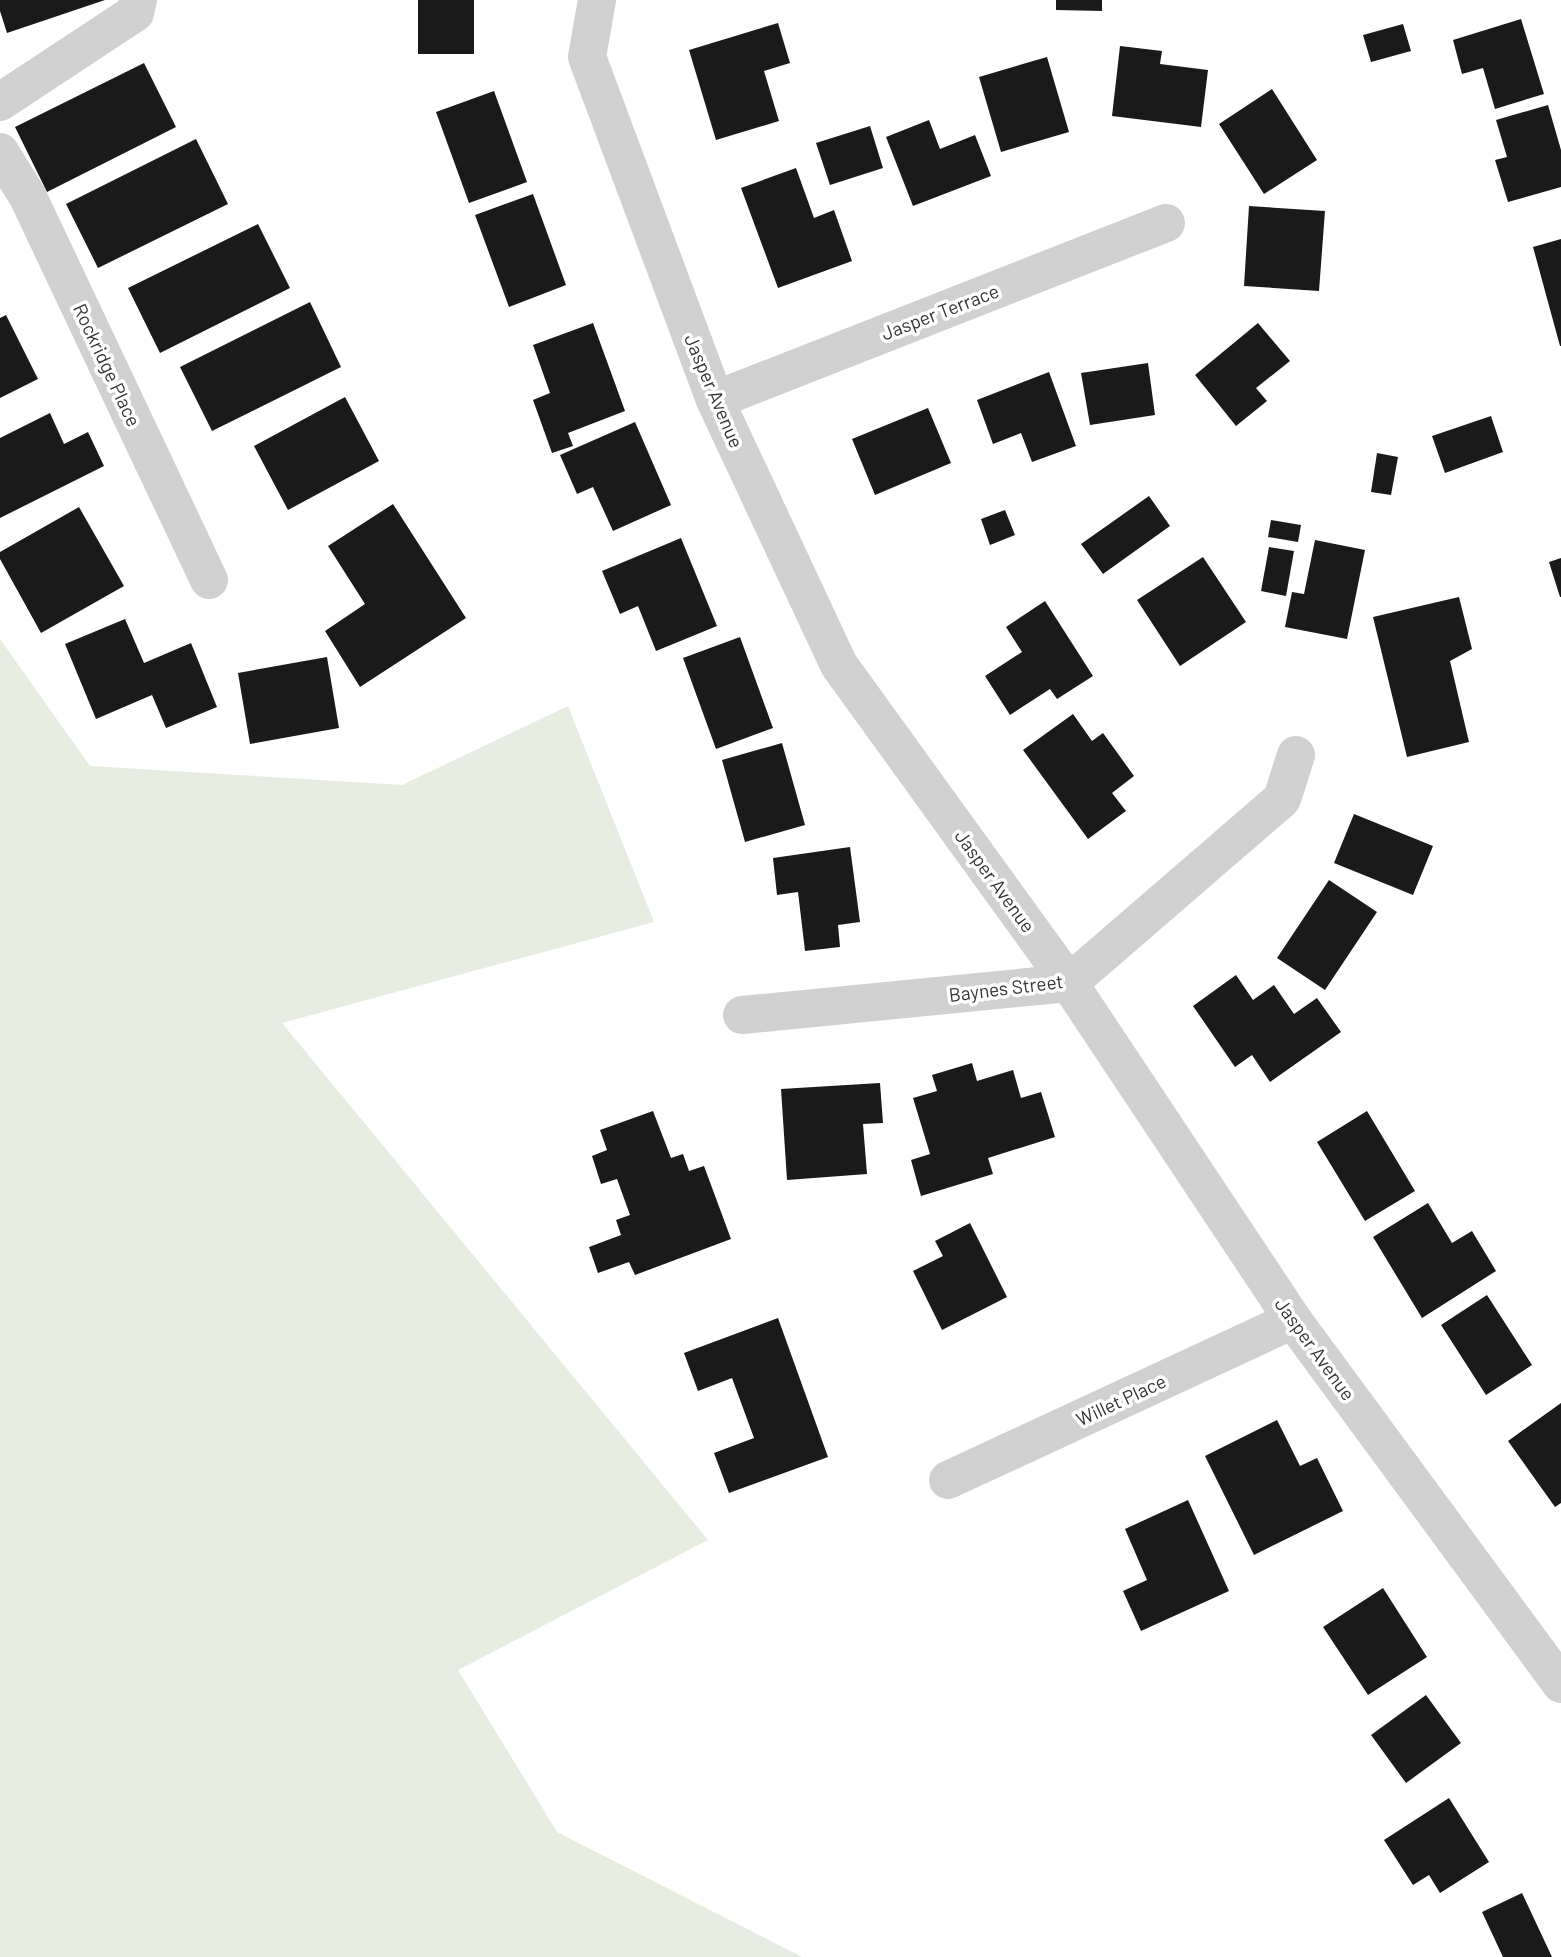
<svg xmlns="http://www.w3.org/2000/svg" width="1561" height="1957" font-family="Barlow,sans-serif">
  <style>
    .green { fill: #e6ecdf }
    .building { fill: #1a1a1a }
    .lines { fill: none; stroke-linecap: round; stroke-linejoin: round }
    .minor { stroke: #d0d0d0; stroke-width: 38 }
    .labels { text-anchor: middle; stroke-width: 7; stroke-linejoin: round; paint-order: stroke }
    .street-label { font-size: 19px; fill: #333; stroke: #fff }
  </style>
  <rect width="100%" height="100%" fill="#fff"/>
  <path class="green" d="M0,639l90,127 312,19 166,-79 86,216 -372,101 426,517 -250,130 99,162 245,125h-802z"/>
  <path class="building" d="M0,0h105l-98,33 -7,-22z
    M418,0h56v54h-56z
    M1056,0h46v11l-46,-1z
    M1521,19l23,75 -49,15 -12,-41 -21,6 -9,-34z
    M778,23l12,40 -26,8 15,50 -63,19 -27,-90z
    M1403,24l8,27 -40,11 -8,-27z
    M1120,46l42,5 -2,13 48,6 -7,57 -89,-11z
    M1047,57l22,75 -68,20 -22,-75z
    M144,63l32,64 -129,65 -32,-65z
    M1272,89l45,71 -53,34 -45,-70z
    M494,91l33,91 -58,21 -33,-91z
    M1548,105l13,45v37l-53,15 -13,-42 12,-3 -11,-37z
    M929,120l11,29 35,-14 16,41 -78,30 -27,-69z
    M870,126l13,42 -53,17 -14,-42z
    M196,139l32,65 -130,64 -32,-64z
    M796,168l18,50 20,-8 18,51 -74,27 -37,-100z
    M533,194l33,91 -57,22 -34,-92z
    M1249,206l76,5 -6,80 -75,-5z
    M258,224l32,64 -130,65 -32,-65z
    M1561,239v107h-1l-27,-99z
    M310,302l31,65 -129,64 -32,-64z
    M6,315l32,64 -38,19v-80z
    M593,323l32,88 -57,22 5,13 -21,7 -19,-53 17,-7 -17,-48z
    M1258,323l32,38 -34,27 11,13 -31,25 -41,-51z
    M1148,363l7,52 -65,10 -9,-52z
    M1049,372l27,74 -44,16 -11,-29 -28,11 -16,-44z
    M345,397l34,64 -91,49 -34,-64z
    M928,408l23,55 -76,32 -23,-56z
    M50,413l14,31 24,-12 16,34 -104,52v-80z
    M1491,416l12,36 -58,21 -13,-37z
    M635,422l36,83 -58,26 -20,-44 -16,7 -17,-39z
    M1377,453l21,4 -7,38 -20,-3z
    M1149,496l21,30 -67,48 -22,-30z
    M393,504l73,114 -106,69 -35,-56 40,-27 -37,-58z
    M79,507l45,79 -83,47 -41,-74v-7z
    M1005,510l10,25 -25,10 -9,-26z
    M1271,520l30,5 -3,17 -30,-5z
    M681,538l36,88 -61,25 -18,-45 -18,8 -18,-43z
    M1315,540l50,10 -18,89 -62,-12 7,-35 12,2z
    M1269,547l25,4 -8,45 -25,-5z
    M1203,557l43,65 -66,44 -43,-66z
    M1561,558v39h-1l-11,-35z
    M1459,597l13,52 -22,12 19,81 -62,15 -34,-140z
    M1045,601l48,75 -36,23 -7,-10 -40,26 -25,-39 37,-24 -16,-25z
    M125,619l19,44 47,-20 26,64 -51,21 -14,-33 -56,24 -31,-75z
    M740,637l33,91 -57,21 -33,-91z
    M327,657l12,71 -89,16 -12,-71z
    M1073,714l19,27 11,-8 31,43 -22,17 14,18 -38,28 -65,-89z
    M782,743l23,82 -60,17 -23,-82z
    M1354,814l79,32 -20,49 -79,-32z
    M850,847l10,75 -22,3 2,22 -35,4 -7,-59 -21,3 -4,-37z
    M1329,880l48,32 -52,78 -48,-32z
    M1236,975l17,25 21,-15 20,29 23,-16 24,34 -71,50 -18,-27 -17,12 -42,-61z
    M972,1063l5,18 36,-11 8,28 20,-6 14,45 -67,21 5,16 -72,22 -10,-36 19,-6 -17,-56 24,-7 -5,-16z
    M880,1083l3,40 -20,1 4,50 -80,6 -6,-91z
    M653,1111l18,47 12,-4 6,17 15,-5 27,73 -96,36 -6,-13 -31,11 -9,-26 32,-12 -5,-15 14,-5 -13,-36 -16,5 -9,-28 15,-6 -7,-20z
    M1367,1111l48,80 -50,30 -48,-79z
    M1428,1203l24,40 20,-12 24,40 -74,47 -49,-81z
    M970,1223l37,74 -65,33 -29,-59 30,-15 -8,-15z
    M1487,1295l45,70 -46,30 -45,-70z
    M778,1318l50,139 -99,36 -15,-40 40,-15 -22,-60 -34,13 -14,-38z
    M1561,1403v100l-6,4 -47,-66z
    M1277,1420l23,46 17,-8 26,53 -89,44 -49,-99z
    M1188,1500l41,91 -88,40 -18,-40 24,-11 -22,-51z
    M1383,1588l44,69 -59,38 -45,-68z
    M1426,1695l35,48 -55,40 -35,-48z
    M1449,1798l40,64 -49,31 -11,-18 -16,10 -29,-45z
    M1522,1893l30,64h-49l-21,-45z"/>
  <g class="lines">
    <path class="minor" d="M597,0l-10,57 128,343 124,265 230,318 224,337 268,364
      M0,102l135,-89 3,-13
      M0,152l28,45 181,383
      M715,400l451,-177
      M742,1015l327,-32 213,-184 14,-44
      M948,1480l345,-160"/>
  </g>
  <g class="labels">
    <g class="street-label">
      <text transform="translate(940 312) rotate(-21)" y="7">Jasper Terrace</text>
      <text transform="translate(107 365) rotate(65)" y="7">Rockridge Place</text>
      <text transform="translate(714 391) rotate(67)" y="7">Jasper Avenue</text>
      <text transform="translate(995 881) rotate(54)" y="7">Jasper Avenue</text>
      <text transform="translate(1006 988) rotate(-7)" y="7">Baynes Street</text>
      <text transform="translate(1315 1349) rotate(54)" y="7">Jasper Avenue</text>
      <text transform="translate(1121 1400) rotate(-25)" y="7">Willet Place</text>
    </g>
  </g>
</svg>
